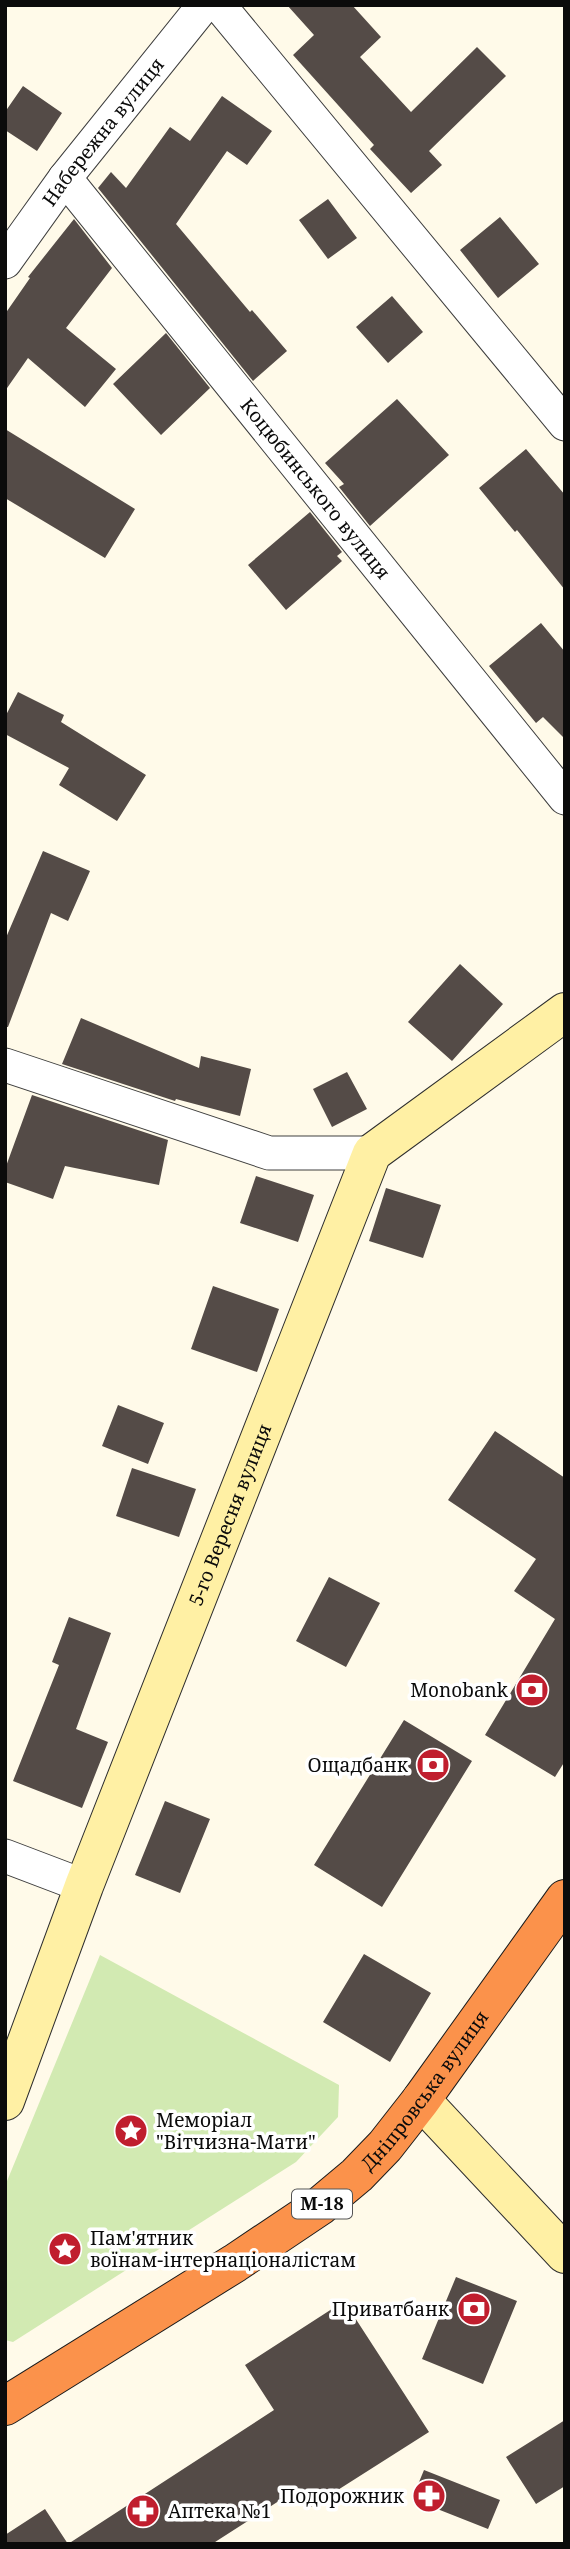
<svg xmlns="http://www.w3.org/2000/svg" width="570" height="2549" font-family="'Noto Serif',serif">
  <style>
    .green { fill: #d2eab2 }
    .building { fill: #544b47 }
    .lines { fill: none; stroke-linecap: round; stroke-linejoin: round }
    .street-casing { stroke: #3e3e3e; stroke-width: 35 }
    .secondary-casing { stroke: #2d2d2d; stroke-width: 40 }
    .highway-casing { stroke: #1c1c1c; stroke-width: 40 }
    .street { stroke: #fff; stroke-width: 33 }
    .secondary { stroke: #fff0a4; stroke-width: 38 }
    .highway { stroke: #fb924b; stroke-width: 38 }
    .labels { text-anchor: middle; stroke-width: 7; stroke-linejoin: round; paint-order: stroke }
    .shield { fill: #fff; stroke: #545454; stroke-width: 2 }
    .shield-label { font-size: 18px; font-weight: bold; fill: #0b0b0b }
    .street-label { font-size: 19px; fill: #0b0b0b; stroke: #fff }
    .poi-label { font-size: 19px; fill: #0b0b0b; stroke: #fff; text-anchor: end }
  </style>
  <rect width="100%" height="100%" fill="#fffae9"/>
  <path class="green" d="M100,1955l239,130 -1,32 -42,45 -283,180 -8,-2v-154z"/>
  <path class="building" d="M287,5h65l29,32 -21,20 51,55 66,-65 29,29 -77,75 13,14 -31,28 -41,-44 4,-4 -81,-90 21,-20z
    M23,86l39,27 -25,38 -32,-21v-18z
    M222,96l50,35 -25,34 -20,-14 -51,73 74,88 2,-2 35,41 -34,30 -155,-193 13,-16 15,16 44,-61 20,14z
    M328,199l29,39 -29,21 -29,-39z
    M500,217l39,47 -41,34 -38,-48z
    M74,219l38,49 -46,60 50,41 -31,38 -57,-49 -23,33v-77l25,-36 -2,-1z
    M392,296l31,36 -35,31 -32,-36z
    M166,333l44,55 -49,47 -48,-51z
    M397,399l52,56 -79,71 -31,-39 5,-3 -19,-21z
    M5,429l130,80 -30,49 -100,-60z
    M526,449l39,46v95l-48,-60 -2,2 -36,-44z
    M310,512l32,40 -5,4 5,5 -56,49 -38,-45z
    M541,623l24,29v87l-22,-22 -7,6 -47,-57z
    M18,692l46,23 -3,7 85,53 -29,46 -58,-36 10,-17 -64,-34v-17z
    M43,851l47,20 -22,50 -17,-8 -43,114h-3v-87z
    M460,964l43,40 -51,57 -44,-39z
    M81,1018l118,50 2,-12 50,13 -11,47 -64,-17 -1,2 -113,-37z
    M347,1072l20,37 -35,18 -19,-38z
    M32,1095l136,45 -9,45 -94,-19 -12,33 -48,-17v-13z
    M256,1176l58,19 -16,47 -58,-19z
    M386,1188l55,17 -18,53 -54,-17z
    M213,1286l66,23 -22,63 -66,-23z
    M118,1405l46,18 -16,41 -46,-18z
    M495,1431l70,47v283l-10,16 -70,-42 70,-116 -41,-28 22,-32 -88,-59z
    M132,1468l64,21 -17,48 -63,-21z
    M329,1577l51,26 -34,64 -50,-26z
    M69,1617l42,16 -35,96 32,13 -26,66 -69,-27 46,-116 -7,-3z
    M404,1720l68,41 -90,146 -68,-42z
    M165,1801l45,18 -30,74 -45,-18z
    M364,1954l67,39 -41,69 -67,-40z
    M456,2277l61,24 -34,83 -61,-25z
    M335,2307h13l81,125 -118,75 -12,-19 -87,56h-207v-9l40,-26 23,35 206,-134 -29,-45z
    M565,2420v66l-29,18 -30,-47z
    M424,2470l76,30 -12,29 -76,-30z"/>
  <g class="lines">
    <defs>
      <g id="street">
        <path d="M219,5l346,419"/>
        <path id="s1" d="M65,178l500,620"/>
        <path id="s2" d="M5,262l60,-84 139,-173"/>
        <path d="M5,1065l264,88h103"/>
        <path d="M5,1856l79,30"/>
      </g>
      <g id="secondary">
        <path d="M421,2100l144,154"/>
        <path id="s3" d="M5,2101l79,-215 288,-733 193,-141"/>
      </g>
      <g id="highway">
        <path id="s4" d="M5,2406l230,-143 85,-57 37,-31 28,-29 36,-46 144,-201"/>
      </g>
    </defs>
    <use href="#street" class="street-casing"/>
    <use href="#secondary" class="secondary-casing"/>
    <use href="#highway" class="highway-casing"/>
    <use href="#street" class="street"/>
    <use href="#secondary" class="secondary"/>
    <use href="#highway" class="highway"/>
  </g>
  <defs>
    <symbol id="bank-disc" viewBox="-11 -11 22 22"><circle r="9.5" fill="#c01e2e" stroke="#fff"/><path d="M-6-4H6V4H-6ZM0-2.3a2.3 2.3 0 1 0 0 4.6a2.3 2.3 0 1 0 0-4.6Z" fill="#fff"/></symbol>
    <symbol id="sight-disc" viewBox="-11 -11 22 22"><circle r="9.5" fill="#c01e2e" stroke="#fff"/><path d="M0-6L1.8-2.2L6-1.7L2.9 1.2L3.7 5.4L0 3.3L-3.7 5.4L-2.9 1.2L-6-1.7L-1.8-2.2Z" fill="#fff"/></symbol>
    <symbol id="pharmacy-disc" viewBox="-11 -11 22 22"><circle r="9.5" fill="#c01e2e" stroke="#fff"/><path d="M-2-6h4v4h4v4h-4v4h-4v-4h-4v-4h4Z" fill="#fff"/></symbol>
  </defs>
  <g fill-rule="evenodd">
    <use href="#bank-disc" x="513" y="1671" width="38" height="38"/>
    <use href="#bank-disc" x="414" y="1746" width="38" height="38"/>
    <use href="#sight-disc" x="112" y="2112" width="38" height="38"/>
    <use href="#sight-disc" x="46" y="2230" width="38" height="38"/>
    <use href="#bank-disc" x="455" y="2290" width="38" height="38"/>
    <use href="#pharmacy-disc" x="410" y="2477" width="38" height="38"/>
    <use href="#pharmacy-disc" x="124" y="2492" width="38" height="38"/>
  </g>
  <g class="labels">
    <rect class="shield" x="292" y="2189.5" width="60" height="29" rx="5"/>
    <g class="shield-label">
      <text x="322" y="2210">М-18</text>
    </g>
    <g class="street-label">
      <text dy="7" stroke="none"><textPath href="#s2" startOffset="163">Набережна вулиця</textPath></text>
      <text dy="7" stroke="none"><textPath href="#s1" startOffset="399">Коцюбинського вулиця</textPath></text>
      <text dy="7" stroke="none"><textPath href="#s3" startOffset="628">5-го Вересня вулиця</textPath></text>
      <text dy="7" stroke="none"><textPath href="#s4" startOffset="530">Дніпровська вулиця</textPath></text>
    </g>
    <g class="poi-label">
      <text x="508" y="1697">Monobank</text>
      <text x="408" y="1772">Ощадбанк</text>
      <text x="156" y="2127" text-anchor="start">Меморіал<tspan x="156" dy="22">"Вітчизна-Мати"</tspan></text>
      <text x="90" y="2245" text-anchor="start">Пам'ятник<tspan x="90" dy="22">воїнам-інтернаціоналістам</tspan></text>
      <text x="449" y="2316">Приватбанк</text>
      <text x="404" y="2503">Подорожник</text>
      <text x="168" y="2518" text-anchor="start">Аптека №1</text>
    </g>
  </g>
  <rect width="570" height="2549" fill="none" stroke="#0b0b0b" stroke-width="14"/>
</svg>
